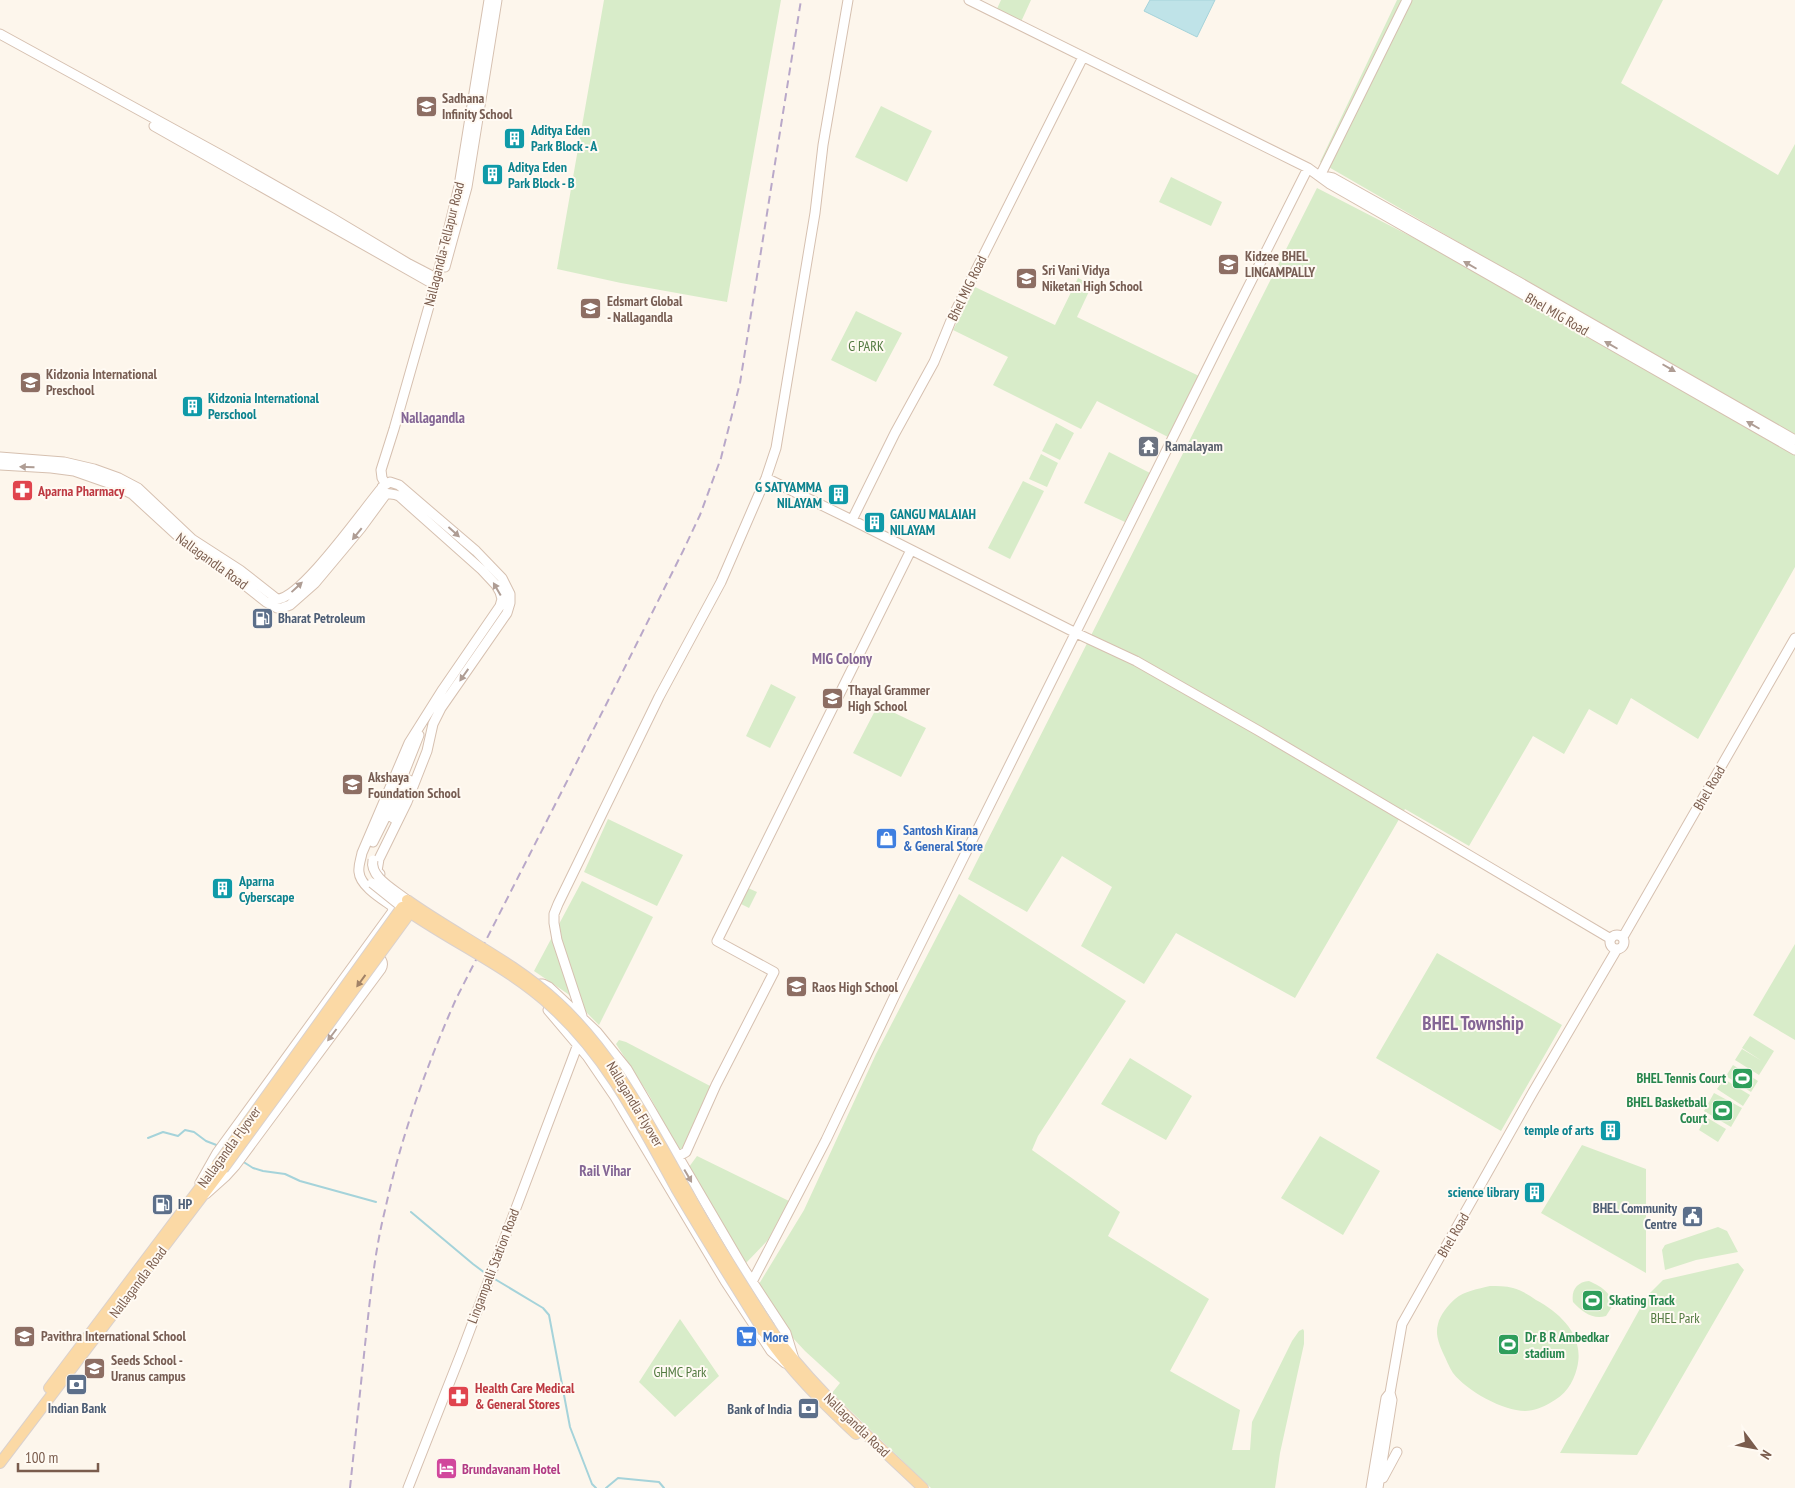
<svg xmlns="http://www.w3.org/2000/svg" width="1795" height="1488" font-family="'PT Sans Narrow',sans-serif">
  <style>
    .green { fill: #d8ecc9 }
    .water { fill: #bfe3e8; stroke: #a5d3da }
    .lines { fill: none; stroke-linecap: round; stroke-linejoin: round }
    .stream { stroke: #a5d3da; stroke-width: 2 }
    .secondary-casing { stroke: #d6c0b0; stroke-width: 11 }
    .primary-casing { stroke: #dad1cd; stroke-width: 12 }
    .secondary { stroke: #fff; stroke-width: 9 }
    .primary { stroke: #fbd9a5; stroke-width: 10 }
    .rail { stroke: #b9a8c9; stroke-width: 2; stroke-dasharray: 8 5; stroke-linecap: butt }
    .secondary-bridge-casing { stroke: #d6c0b0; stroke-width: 11; stroke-linecap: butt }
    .primary-bridge-casing { stroke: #dad1cd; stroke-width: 12; stroke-linecap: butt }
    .secondary-bridge { stroke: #fff; stroke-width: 9 }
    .primary-bridge { stroke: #fbd9a5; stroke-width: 10 }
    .oneway { fill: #af9d94 }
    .oneway2 { fill: #a18267 }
    .labels { text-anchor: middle; stroke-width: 4; stroke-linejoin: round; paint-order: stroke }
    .education-label { font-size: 14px; font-weight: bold; fill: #785e54; stroke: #fffaf3; text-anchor: start }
    .culture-label { font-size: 14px; font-weight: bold; fill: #0d838f; stroke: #fffaf3; text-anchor: start }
    .street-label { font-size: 14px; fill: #7a5c4d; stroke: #fffaf3 }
    .park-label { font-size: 14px; fill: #537a41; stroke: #fffaf3 }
    .worship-label { font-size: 14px; font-weight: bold; fill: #5b616d; stroke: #fffaf3; text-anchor: start }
    .health-label { font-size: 14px; font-weight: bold; fill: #be3a42; stroke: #fffaf3; text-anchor: start }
    .service-label { font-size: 14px; font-weight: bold; fill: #4e5e75; stroke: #fffaf3; text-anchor: start }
    .shop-label { font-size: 14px; font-weight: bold; fill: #366cbe; stroke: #fffaf3; text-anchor: start }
    .leisure-label { font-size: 14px; font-weight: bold; fill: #27864d; stroke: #fffaf3; text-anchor: end }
    .hotel-label { font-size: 14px; font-weight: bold; fill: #b23c85; stroke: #fffaf3; text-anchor: start }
    .neighbourhood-label { font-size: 15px; font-weight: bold; fill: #846695; stroke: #fffaf3 }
    .district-label { font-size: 19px; font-weight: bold; fill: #846695; stroke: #fffaf3 }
  </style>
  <rect width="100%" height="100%" fill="#fdf6ec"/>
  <path class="green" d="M604,0h177l-54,302 -106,-19 -64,-14z
    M1001,0h30l-11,24 -24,-13z
    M1397,0h266l-42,83 157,92 17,-31v293l-475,-275z
    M881,106l51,25 -25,51 -52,-25z
    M1171,177l51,25 -11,24 -52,-24z
    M1317,188l198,102 280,160v117l-97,172 -67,-41 -14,27 -28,-16 -25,45 -31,-18 -64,110 -64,-37 -110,189 -119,-65 -32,51 -63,-38 31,-59 -50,-31 -35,56 -59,-33z
    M1078,278l14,7 -15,32 122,59 -31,61 -71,-36 -16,28 -88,-44 15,-28 -55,-27 22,-43 80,38z
    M856,311l46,22 -26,49 -45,-22z
    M1056,423l18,10 -14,27 -18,-9z
    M1109,452l41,21 -25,49 -41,-19z
    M1041,454l17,9 -11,24 -18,-8z
    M1023,481l21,10 -34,68 -22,-11z
    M771,684l25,13 -26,51 -24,-12z
    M878,705l48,23 -25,49 -48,-24z
    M608,819l75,36 -26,51 -73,-34z
    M582,881l71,36 -54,108 -31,-31 -34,-23z
    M748,888l9,4 -8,16 -8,-4z
    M959,894l167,107 -88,135 -6,14 88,62 -12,24 101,63 -39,72 70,39 -8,40h18l2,-28 40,-81 7,-10 4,-2 1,2v13l-24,109 -5,35h-344l-99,-95 8,-10 -35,-32 -13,-14 -33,-53 45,-74 72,-156z
    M1795,944v96l-42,-25z
    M1437,953l125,72 -61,106 -125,-73z
    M1750,1036l24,15 -15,24 -24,-15 7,-11 20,12 -20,-13z
    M619,1040l7,2 86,45 -27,61 -3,2 -5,-3 -28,-52 -33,-51z
    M1130,1058l62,38 -26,44 -65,-36z
    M1733,1065l25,16 -7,11 -25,-16z
    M1724,1079l26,16 -7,11 -26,-17z
    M1714,1093l28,15 -11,19 -27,-16z
    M1706,1117l20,12 -8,13 -19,-12z
    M1320,1136l60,35 -37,64 -62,-37z
    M1582,1145l64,24v104l-105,-60z
    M697,1156l92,45 -21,39 -22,23 -57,-96z
    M1718,1227l9,4 11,21 -42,8 -31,10 -3,-20 3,-5z
    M1738,1263l6,7 -107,185 -77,-2 87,-157 16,-16z
    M1589,1281c11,5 22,11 24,24l-7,11c-13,4 -24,-4 -33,-14 -2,-12 4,-20 16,-21z
    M1490,1286c7,0 16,0 23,2 8,2 16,7 23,12 26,14 49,37 41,68 -4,16 -12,27 -27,35 -7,4 -16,8 -25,8 -22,0 -58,-20 -72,-38 -4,-6 -7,-14 -10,-20 -4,-9 -8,-19 -5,-29 2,-9 10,-19 17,-25 9,-8 23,-10 35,-13z
    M680,1319l39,57 -44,41 -36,-35z"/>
  <path class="water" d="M1150,0h65l-18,37 -53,-26z"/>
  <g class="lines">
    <path class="stream" d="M148,1138l15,-6 15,4 7,-6 9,2 12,9 13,5
      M242,1161l11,7 10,3 22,3 15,7 76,21
      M411,1212l62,52 12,9
      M493,1278l50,30 6,7 21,112 22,57 4,4
      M606,1488l12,-10 41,4 5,6"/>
    <defs>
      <path id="secondary" d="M969,0l339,168 22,16 465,266
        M0,34l230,126 102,58 77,46 27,14
        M154,126l281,159
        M1320,176l87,-176
        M1328,177l5,1 186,104 276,158
        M445,267l22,-80 30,-187
        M0,457l64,5 30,7 25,9 19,10 54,51 48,31 37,29c24,0 86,-89 104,-110
        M0,465l51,3 23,3 40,14 18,9 50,46 41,28 43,34 11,6h5l8,-3 25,-22 46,-55 25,-34
        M766,478l86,42 224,113 60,28 123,70 352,208
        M385,483l-3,-5 -1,-8 13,-41 41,-144 24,-99 30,-186
        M852,520l43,-87 39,-71 18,-44 131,-261
        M393,818l16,-38
        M373,842l18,-36 28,-71
        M1610 942a7 7 0 1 1 14 0a7 7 0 1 1-14 0Z
        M1623,937l172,-299
        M535,990l5,-6h3l6,3 48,45 30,37 117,200 42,64 8,26
        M548,1010l39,46 28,41 110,184 46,70 14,12
        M677,1157l9,-5 30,-67 58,-113 -57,-31 194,-391
        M200,1183l17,-30 176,-242 -1,-5c-10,-7 -32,-20 -33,-34 -1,-6 2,-13 3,-19l47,-110 34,-54 57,-83 2,-7 -2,-7 -4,-7 -14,-15 -83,-74c-6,-3 -11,-1 -16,-4l-1,-5 8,-5 9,3 77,66 26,27 8,16v9l-3,10 -66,95 -8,16 -6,27 -20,51 -28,57 -2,12 3,3
        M206,1194l19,-17 10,-11 146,-197c4,-7 -1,-11 -6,-15
        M752,1282l74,-142 70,-147 325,-652 87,-173
        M1383,1478l14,-26
        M408,1488l54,-137 116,-307 4,-28 -25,-76 -3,-17v-9l4,-10 101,-207 62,-115 45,-104 10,-30 39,-235 8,-68 25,-145
        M1371,1488l15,-90 4,-5 12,-69 131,-232 84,-143
        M1378,1488l14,-88 -2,-7"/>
      <path id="primary" d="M770,1328c42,61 100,109 153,160
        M764,1332c26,39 58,70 92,102
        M49,1388l168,-223
        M0,1463l223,-294"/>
    </defs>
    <use href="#secondary" class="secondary-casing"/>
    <use href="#primary" class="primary-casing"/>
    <use href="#secondary" class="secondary"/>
    <use href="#primary" class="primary"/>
    <path class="rail" d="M350,1488c5,-48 10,-95 15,-143 5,-45 9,-91 20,-135 16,-73 41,-143 71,-211l158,-310 69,-138 17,-36 21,-57 19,-75 61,-383"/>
    <defs>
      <path id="secondary-bridge" d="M373,860c-4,17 22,30 34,40
        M372,883l30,24"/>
      <path id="primary-bridge" d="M407,900c49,35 106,61 150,102 59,54 93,125 132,193 25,46 53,89 81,133
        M217,1165l185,-258c49,35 106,59 150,100 56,51 89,118 125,183 28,48 58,95 87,142
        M223,1169l187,-256"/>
    </defs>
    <use href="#secondary-bridge" class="secondary-bridge-casing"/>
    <use href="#primary-bridge" class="primary-bridge-casing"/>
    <use href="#secondary-bridge" class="secondary-bridge"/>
    <use href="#primary-bridge" class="primary-bridge"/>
  </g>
  <defs><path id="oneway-solid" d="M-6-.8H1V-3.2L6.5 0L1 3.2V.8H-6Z" transform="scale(1.25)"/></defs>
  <g class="oneway">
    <use href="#oneway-solid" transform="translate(1470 265) rotate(-150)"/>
    <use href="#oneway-solid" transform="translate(1611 345) rotate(-150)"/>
    <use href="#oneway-solid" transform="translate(1669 368) rotate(30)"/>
    <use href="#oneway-solid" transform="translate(1753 425) rotate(-150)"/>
    <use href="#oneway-solid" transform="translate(27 467) rotate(-178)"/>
    <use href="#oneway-solid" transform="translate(454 532) rotate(42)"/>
    <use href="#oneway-solid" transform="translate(357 534) rotate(129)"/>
    <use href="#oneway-solid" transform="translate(297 587) rotate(-43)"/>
    <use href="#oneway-solid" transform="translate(497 589) rotate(-120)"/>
    <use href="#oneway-solid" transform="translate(464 675) rotate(125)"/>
    <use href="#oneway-solid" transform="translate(332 1035) rotate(127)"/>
    <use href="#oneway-solid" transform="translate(688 1176) rotate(60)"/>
  </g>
  <use class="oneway2" href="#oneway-solid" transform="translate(361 981) rotate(126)"/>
  <defs>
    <symbol id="university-square" viewBox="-11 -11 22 22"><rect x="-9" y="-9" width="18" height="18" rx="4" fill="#8d6e63" stroke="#fffaf3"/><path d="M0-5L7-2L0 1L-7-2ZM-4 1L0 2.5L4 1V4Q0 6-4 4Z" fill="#fff"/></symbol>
    <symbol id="building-square" viewBox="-11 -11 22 22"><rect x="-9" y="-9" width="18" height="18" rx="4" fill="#0f9aa8" stroke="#fffaf3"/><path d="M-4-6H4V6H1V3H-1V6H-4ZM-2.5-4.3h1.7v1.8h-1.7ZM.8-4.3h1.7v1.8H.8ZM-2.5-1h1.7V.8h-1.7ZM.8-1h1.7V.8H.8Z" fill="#fff"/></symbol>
    <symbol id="school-square" viewBox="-11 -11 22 22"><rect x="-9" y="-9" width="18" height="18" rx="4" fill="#8d6e63" stroke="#fffaf3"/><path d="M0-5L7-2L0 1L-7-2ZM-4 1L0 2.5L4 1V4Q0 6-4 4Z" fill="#fff"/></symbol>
    <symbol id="temple-square" viewBox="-11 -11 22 22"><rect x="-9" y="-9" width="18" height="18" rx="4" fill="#6b7280" stroke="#fffaf3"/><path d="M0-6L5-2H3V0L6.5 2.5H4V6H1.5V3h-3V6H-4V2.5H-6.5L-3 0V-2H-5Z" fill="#fff"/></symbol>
    <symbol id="pharmacy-square" viewBox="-11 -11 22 22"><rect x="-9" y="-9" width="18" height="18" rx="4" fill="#e0444e" stroke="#fffaf3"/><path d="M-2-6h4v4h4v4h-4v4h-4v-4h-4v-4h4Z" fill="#fff"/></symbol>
    <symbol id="fuel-square" viewBox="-11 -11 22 22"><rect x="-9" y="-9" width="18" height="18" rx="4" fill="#5c6f8a" stroke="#fffaf3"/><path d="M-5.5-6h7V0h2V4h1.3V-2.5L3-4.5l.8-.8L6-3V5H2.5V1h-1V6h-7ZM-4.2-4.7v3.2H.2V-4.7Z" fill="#fff"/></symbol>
    <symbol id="shop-square" viewBox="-11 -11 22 22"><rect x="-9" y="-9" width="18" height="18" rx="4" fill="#3f7fe0" stroke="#fffaf3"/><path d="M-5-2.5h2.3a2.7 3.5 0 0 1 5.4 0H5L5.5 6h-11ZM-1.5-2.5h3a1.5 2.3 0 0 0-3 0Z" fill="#fff"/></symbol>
    <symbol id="stadium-square" viewBox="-11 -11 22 22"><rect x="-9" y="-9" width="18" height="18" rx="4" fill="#2e9e5b" stroke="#fffaf3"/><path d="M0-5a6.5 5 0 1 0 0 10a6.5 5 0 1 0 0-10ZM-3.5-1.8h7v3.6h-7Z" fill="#fff"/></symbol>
    <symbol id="civic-square" viewBox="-11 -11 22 22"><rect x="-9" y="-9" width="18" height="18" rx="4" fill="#5c6f8a" stroke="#fffaf3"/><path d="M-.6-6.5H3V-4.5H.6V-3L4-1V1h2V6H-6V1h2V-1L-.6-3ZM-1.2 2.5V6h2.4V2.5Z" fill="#fff"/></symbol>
    <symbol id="supermarket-square" viewBox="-11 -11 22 22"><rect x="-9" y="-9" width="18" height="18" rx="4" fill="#3f7fe0" stroke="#fffaf3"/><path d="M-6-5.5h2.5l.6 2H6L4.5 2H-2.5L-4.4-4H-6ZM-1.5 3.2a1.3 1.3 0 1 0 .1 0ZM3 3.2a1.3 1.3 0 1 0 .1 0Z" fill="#fff"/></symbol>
    <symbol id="bank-square" viewBox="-11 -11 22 22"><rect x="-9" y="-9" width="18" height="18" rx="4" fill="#5c6f8a" stroke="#fffaf3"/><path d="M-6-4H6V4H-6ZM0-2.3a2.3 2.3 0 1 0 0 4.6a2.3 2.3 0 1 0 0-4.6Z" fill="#fff"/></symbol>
    <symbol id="hotel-square" viewBox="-11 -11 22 22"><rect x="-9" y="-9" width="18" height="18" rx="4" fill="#d1479c" stroke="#fffaf3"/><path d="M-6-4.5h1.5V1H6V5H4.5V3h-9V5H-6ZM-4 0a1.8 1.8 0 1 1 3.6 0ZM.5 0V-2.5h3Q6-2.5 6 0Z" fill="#fff"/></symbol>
  </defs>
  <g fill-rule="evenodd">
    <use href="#university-square" x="414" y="94" width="25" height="25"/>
    <use href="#building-square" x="502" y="126" width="25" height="25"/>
    <use href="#building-square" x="480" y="162" width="25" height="25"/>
    <use href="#university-square" x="1216" y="252" width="25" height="25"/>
    <use href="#school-square" x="1014" y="266" width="25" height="25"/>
    <use href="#university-square" x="578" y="296" width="25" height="25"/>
    <use href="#school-square" x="18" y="370" width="25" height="25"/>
    <use href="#building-square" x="180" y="394" width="25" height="25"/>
    <use href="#temple-square" x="1136" y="434" width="25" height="25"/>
    <use href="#pharmacy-square" x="10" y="478" width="25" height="25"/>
    <use href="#building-square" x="826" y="482" width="25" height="25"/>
    <use href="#building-square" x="862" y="510" width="25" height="25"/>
    <use href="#fuel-square" x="250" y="606" width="25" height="25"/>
    <use href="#university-square" x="820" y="686" width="25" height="25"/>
    <use href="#university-square" x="340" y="772" width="25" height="25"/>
    <use href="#shop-square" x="874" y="826" width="25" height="25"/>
    <use href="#building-square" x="210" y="876" width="25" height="25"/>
    <use href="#university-square" x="784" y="974" width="25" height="25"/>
    <use href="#stadium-square" x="1730" y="1066" width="25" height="25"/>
    <use href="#stadium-square" x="1710" y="1098" width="25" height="25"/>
    <use href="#building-square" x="1598" y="1118" width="25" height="25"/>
    <use href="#building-square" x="1522" y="1180" width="25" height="25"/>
    <use href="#fuel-square" x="150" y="1192" width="25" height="25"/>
    <use href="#civic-square" x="1680" y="1204" width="25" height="25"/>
    <use href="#stadium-square" x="1580" y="1288" width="25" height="25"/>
    <use href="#school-square" x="12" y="1324" width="25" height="25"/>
    <use href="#supermarket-square" x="734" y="1324" width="25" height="25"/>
    <use href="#stadium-square" x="1496" y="1332" width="25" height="25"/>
    <use href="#university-square" x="82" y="1356" width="25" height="25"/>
    <use href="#bank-square" x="64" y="1372" width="25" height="25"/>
    <use href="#pharmacy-square" x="446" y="1384" width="25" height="25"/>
    <use href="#bank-square" x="796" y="1396" width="25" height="25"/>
    <use href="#hotel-square" x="434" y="1456" width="25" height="25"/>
  </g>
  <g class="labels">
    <g class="education-label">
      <text x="442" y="103">Sadhana<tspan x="442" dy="16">Infinity School</tspan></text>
      <text x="1245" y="261">Kidzee BHEL<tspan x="1245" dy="16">LINGAMPALLY</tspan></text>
      <text x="1042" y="275">Sri Vani Vidya<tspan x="1042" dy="16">Niketan High School</tspan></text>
      <text x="607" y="306">Edsmart Global<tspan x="607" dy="16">- Nallagandla</tspan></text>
      <text x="46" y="379">Kidzonia International<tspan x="46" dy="16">Preschool</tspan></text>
      <text x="848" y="695">Thayal Grammer<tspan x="848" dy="16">High School</tspan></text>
      <text x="368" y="782">Akshaya<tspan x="368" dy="16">Foundation School</tspan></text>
      <text x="812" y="992">Raos High School</text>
      <text x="41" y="1341">Pavithra International School</text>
      <text x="111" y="1365">Seeds School -<tspan x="111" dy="16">Uranus campus</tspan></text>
    </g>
    <g class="culture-label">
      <text x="531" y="135">Aditya Eden<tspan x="531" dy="16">Park Block - A</tspan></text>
      <text x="508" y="172">Aditya Eden<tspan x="508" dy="16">Park Block - B</tspan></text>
      <text x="208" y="403">Kidzonia International<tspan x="208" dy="16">Perschool</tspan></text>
      <text x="822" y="492" text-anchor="end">G SATYAMMA<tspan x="822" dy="16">NILAYAM</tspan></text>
      <text x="890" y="519">GANGU MALAIAH<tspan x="890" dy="16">NILAYAM</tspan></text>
      <text x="239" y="886">Aparna<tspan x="239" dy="16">Cyberscape</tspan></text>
      <text x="1594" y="1135" text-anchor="end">temple of arts</text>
      <text x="1519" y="1197" text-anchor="end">science library</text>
    </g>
    <g class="street-label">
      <text transform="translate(444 244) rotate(-76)" y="5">Nallagandla-Tellapur Road</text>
      <text transform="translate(967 288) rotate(-64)" y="5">Bhel MIG Road</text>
      <text transform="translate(1557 314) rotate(30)" y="5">Bhel MIG Road</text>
      <text transform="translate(212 561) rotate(36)" y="5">Nallagandla Road</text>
      <text transform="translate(1709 788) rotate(-60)" y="5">Bhel Road</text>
      <text transform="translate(635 1104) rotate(59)" y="5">Nallagandla Flyover</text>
      <text transform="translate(229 1147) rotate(-54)" y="5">Nallagandla Flyover</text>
      <text transform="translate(1453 1235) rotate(-60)" y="5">Bhel Road</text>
      <text transform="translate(493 1266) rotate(-69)" y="5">Lingampalli Station Road</text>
      <text transform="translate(138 1282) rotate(-53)" y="5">Nallagandla Road</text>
      <text transform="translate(857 1425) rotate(44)" y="5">Nallagandla Road</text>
    </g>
    <g class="park-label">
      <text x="866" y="351">G PARK</text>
      <text x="1675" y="1323">BHEL Park</text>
      <text x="680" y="1377">GHMC Park</text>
    </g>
    <g class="worship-label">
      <text x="1165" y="451">Ramalayam</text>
    </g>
    <g class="health-label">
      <text x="38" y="496">Aparna Pharmacy</text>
      <text x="475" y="1393">Health Care Medical<tspan x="475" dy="16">&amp; General Stores</tspan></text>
    </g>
    <g class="service-label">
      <text x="278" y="623">Bharat Petroleum</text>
      <text x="178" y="1209">HP</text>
      <text x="1677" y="1213" text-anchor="end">BHEL Community<tspan x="1677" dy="16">Centre</tspan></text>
      <text x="77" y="1413" text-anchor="middle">Indian Bank</text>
      <text x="792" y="1414" text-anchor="end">Bank of India</text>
    </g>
    <g class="shop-label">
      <text x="903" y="835">Santosh Kirana<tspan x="903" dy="16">&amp; General Store</tspan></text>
      <text x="763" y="1342">More</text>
    </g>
    <g class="leisure-label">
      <text x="1726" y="1083">BHEL Tennis Court</text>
      <text x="1707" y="1107">BHEL Basketball<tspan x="1707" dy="16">Court</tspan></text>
      <text x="1609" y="1305" text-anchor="start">Skating Track</text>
      <text x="1525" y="1342" text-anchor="start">Dr B R Ambedkar<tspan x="1525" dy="16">stadium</tspan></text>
    </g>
    <g class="hotel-label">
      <text x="462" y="1474">Brundavanam Hotel</text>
    </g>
    <g class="neighbourhood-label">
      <text x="433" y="423">Nallagandla</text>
      <text x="842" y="664">MIG Colony</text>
      <text x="605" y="1176">Rail Vihar</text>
    </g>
    <g class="district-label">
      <text x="1473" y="1030">BHEL Township</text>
    </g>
  </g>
  <g transform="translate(1755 1448) rotate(122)" stroke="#fffaf3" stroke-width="4" paint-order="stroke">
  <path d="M0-4L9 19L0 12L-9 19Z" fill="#7a5c4d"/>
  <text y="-8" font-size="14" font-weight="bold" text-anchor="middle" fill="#7a5c4d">N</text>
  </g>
  <path d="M18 1463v8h80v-8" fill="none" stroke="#7a5c4d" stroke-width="2.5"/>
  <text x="25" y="1463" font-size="15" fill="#7a5c4d" stroke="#fffaf3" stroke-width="4" paint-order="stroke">100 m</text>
</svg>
